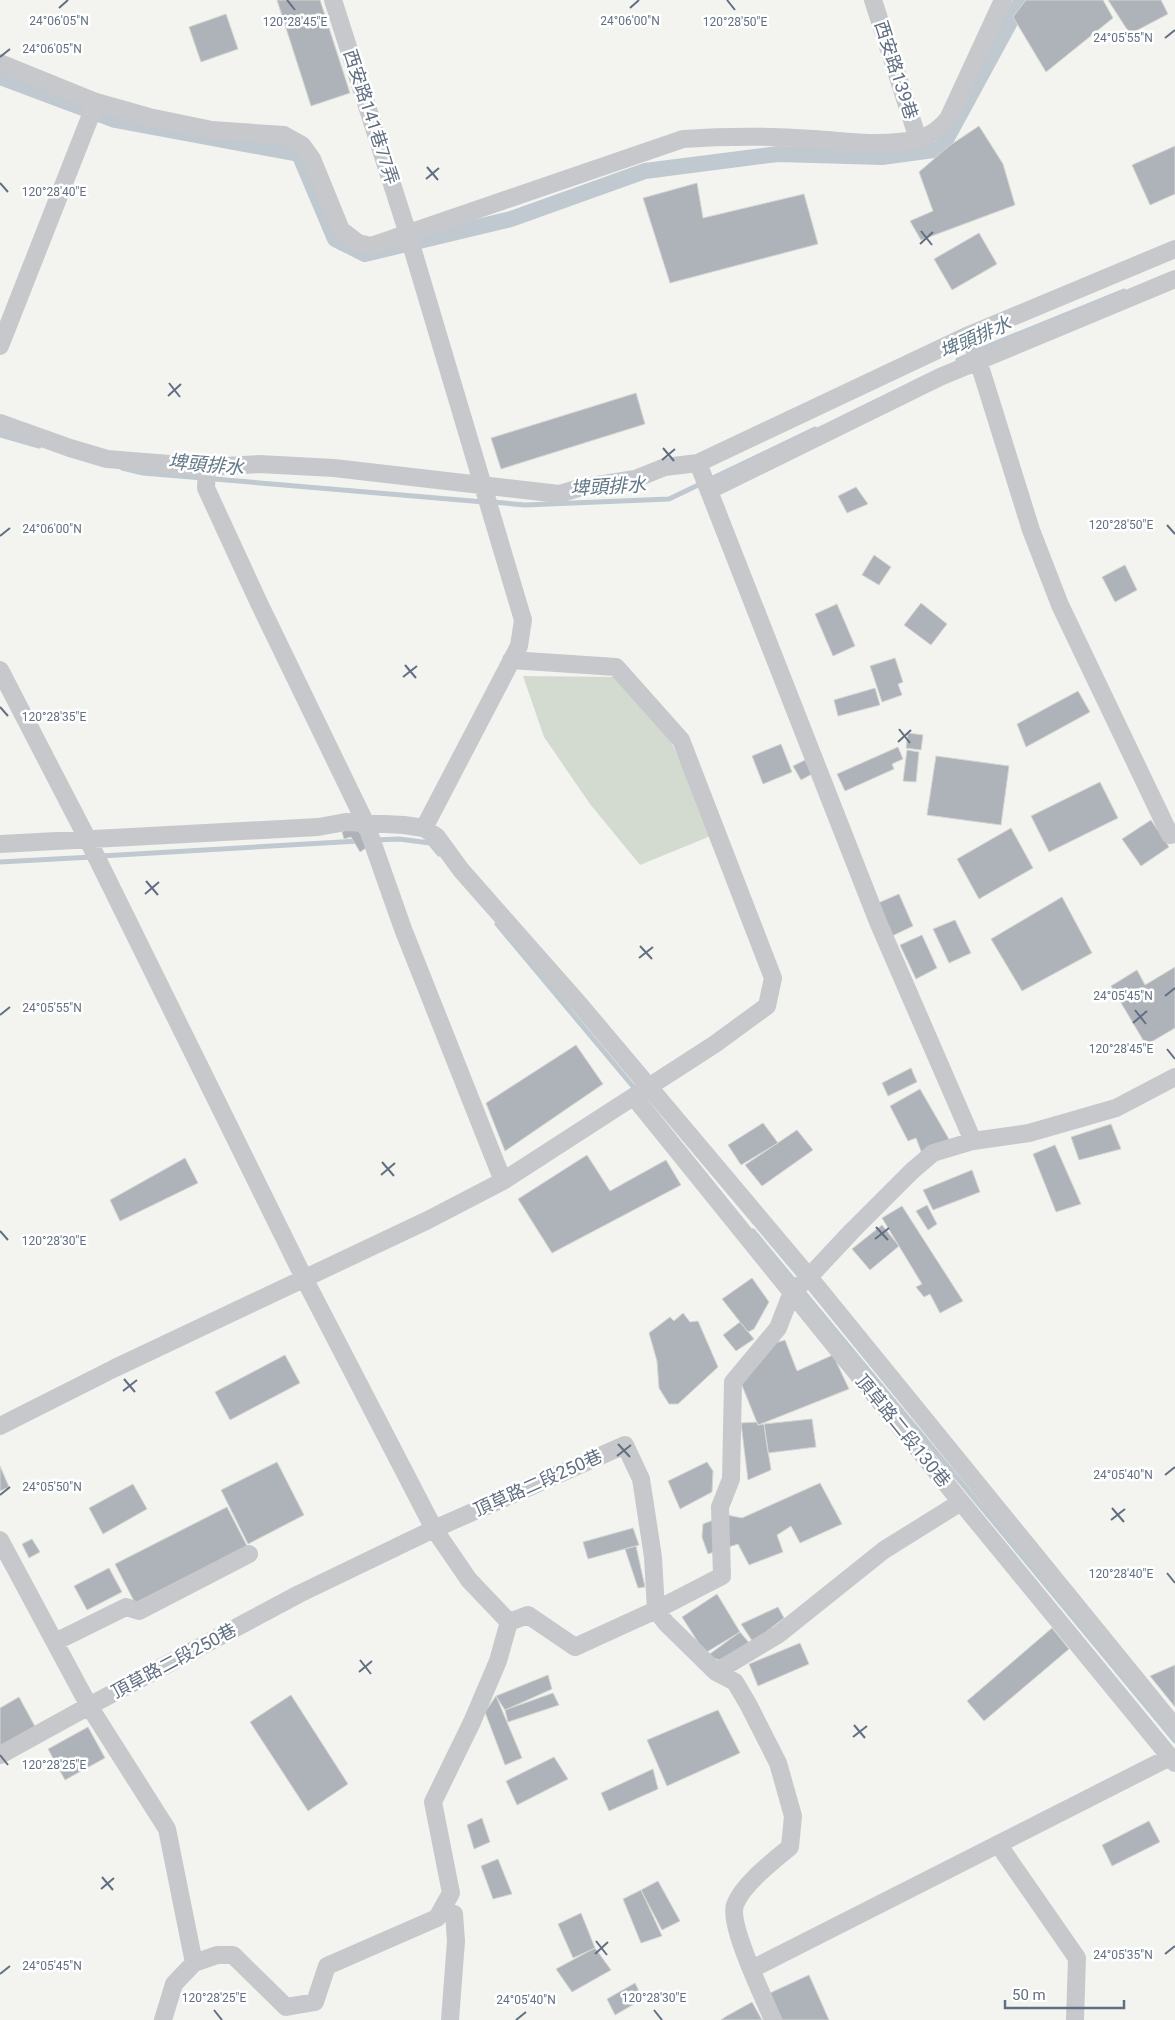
<svg xmlns="http://www.w3.org/2000/svg" width="1175" height="2020" font-family="Roboto,'Noto Sans TC',sans-serif">
  <style>
    .green { fill: #d3dbd0 }
    .lines { fill: none; stroke-linecap: round; stroke-linejoin: round }
    .stream { stroke: #c0c9d0; stroke-width: 5 }
    .canal { stroke: #c0c9d0; stroke-width: 16 }
    .building { fill: #aeb3ba; stroke: #d5d5d2 }
    .minor { stroke: #c6c8cc; stroke-width: 18 }
    .ticks { fill: none; stroke: #616f82; stroke-width: 2 }
    .labels { text-anchor: middle; stroke-width: 5; stroke-linejoin: round; paint-order: stroke }
    .street-label { font-size: 18px; fill: #616f82; stroke: #fff }
    .water-label { font-size: 19px; font-style: italic; fill: #617887; stroke: #fff }
    .ticks-label { font-size: 12px; text-anchor: middle; fill: #616f82; stroke: #fff; stroke-width: 5; stroke-linejoin: round; paint-order: stroke }
  </style>
  <rect width="100%" height="100%" fill="#f3f4ef"/>
  <path class="green" d="M523,676l98,1 43,49 49,109 -73,30 -50,-61 -46,-67z"/>
  <g class="lines">
    <path class="stream" d="M958,360l33,-15 133,-54
      M0,435l39,11
      M122,468l21,5 341,29
      M493,502l32,3 144,-6 146,-70
      M375,840l24,-1 31,4 9,11
      M101,856l258,-15
      M0,862l92,-5
      M497,924l139,166
      M753,1231l422,510"/>
    <path class="canal" d="M0,77l115,43 184,34 36,85 30,15 146,-35 134,-48 133,-17 104,3 59,-8 81,-149"/>
  </g>
  <path class="building" d="M277,0h43l30,93 -39,13z
    M1026,0h77l10,18 -67,54 -33,-55z
    M1108,0h53l7,14 -38,20z
    M226,14l12,35 -37,13 -12,-35z
    M979,126l24,38 12,41 -94,35 -11,-19 23,-10 -14,-39 30,-26z
    M1175,146v48l-25,11 -18,-40z
    M697,183l6,35 101,-24 14,50 -148,39 -27,-85z
    M979,233l18,31 -45,26 -18,-31z
    M636,393l9,31 -144,45 -10,-31z
    M856,487l12,17 -21,9 -9,-17z
    M874,555l17,12 -12,18 -17,-10z
    M1125,565l12,25 -22,12 -13,-25z
    M921,603l26,21 -16,21 -27,-20z
    M837,604l18,42 -22,10 -18,-42z
    M895,658l8,24 -5,2 4,11 -20,7 -12,-36z
    M875,688l5,17 -42,11 -4,-16z
    M1078,691l12,21 -64,35 -9,-23z
    M908,733l15,2 -2,15 -15,-2z
    M781,744l11,28 -29,12 -11,-28z
    M898,747l5,12 -11,5 2,5 -49,22 -8,-17z
    M907,750l12,2 -3,30 -13,-1z
    M936,756l73,10 -8,59 -74,-10z
    M805,760l7,14 -11,6 -8,-14z
    M1100,782l18,36 -69,34 -18,-36z
    M1151,820l18,27 -28,19 -19,-27z
    M355,826l14,20 -9,6 -9,-15 -7,2 -2,-7z
    M1011,828l22,40 -54,31 -22,-40z
    M899,894l14,32 -21,10 -14,-33z
    M1062,897l30,56 -70,38 -31,-52z
    M955,920l16,33 -22,10 -16,-34z
    M922,935l15,33 -21,11 -16,-34z
    M1175,967v61l-29,17 -35,-59 26,-16 8,15z
    M576,1045l27,39 -98,67 -19,-48z
    M911,1068l6,14 -29,14 -6,-13z
    M920,1089l30,52 -27,15 -7,-18 -8,3 -18,-35z
    M763,1123l15,20 -37,22 -13,-20z
    M1111,1124l10,25 -42,11 -8,-23z
    M797,1130l16,20 -51,36 -17,-21z
    M1055,1145l26,59 -25,8 -23,-58z
    M587,1155l23,36 56,-31 15,25 -129,68 -34,-54z
    M185,1158l13,25 -78,38 -10,-21z
    M972,1170l8,22 -47,18 -10,-20z
    M927,1205l10,19 -9,6 -12,-19z
    M902,1206l61,95 -23,12 -10,-19 -6,3 -8,-10 6,-3 -40,-66z
    M882,1225l17,21 -29,24 -18,-21z
    M752,1278l17,24 -15,27 -6,3 -26,-33z
    M683,1313l7,9 8,-1 20,46 -40,37h-9l-10,-16 -2,-27 -8,-28 21,-16 4,4z
    M740,1322l14,17 -18,12 -13,-16z
    M785,1340l12,31 36,-16 16,34 -91,36 -17,-42 34,-40z
    M285,1355l15,28 -70,37 -15,-28z
    M812,1419l4,28 -48,6 -4,-29z
    M757,1422l1,3 6,-1 7,46 -23,10 -7,-57z
    M277,1462l27,53 -56,29 -27,-54z
    M707,1462l6,9 -1,21 -32,17 -12,-28z
    M0,1466l9,21 -9,4z
    M820,1483l22,41 -42,19 -9,-17 -14,9 6,17 -34,13 -11,-21 -30,10 -6,-17 1,-13 24,-9 15,3z
    M133,1484l14,25 -44,25 -14,-26z
    M227,1507l20,39 -112,57 -20,-39z
    M633,1528l6,17 -51,14 -5,-17z
    M32,1539l8,13 -11,6 -7,-14z
    M636,1546l9,41 -7,1 -13,-39z
    M109,1568l13,24 -35,18 -13,-24z
    M717,1594l23,38 -35,21 -23,-36z
    M778,1607l6,11 -31,24 -12,-18z
    M1052,1628l17,21 -85,72 -17,-20z
    M740,1632l10,12 -31,16 -12,-4z
    M800,1643l9,21 -51,22 -9,-22z
    M1175,1665v42l-25,-31z
    M548,1675l4,14 -47,21 -9,-14z
    M553,1693l6,12 -51,17 -3,-12z
    M291,1695l57,89 -40,27 -58,-89z
    M496,1696l26,62 -17,7 -20,-53z
    M19,1697l19,35 -38,20v-44z
    M718,1710l22,43 -73,33 -20,-46z
    M88,1727l17,31 -40,22 -17,-31z
    M554,1757l14,22 -51,26 -11,-24z
    M653,1769l5,20 -49,22 -8,-18z
    M482,1818l8,24 -16,7 -7,-24z
    M1149,1821l11,21 -48,24 -10,-21z
    M498,1859l14,35 -19,5 -12,-33z
    M658,1881l22,40 -18,9 -21,-40z
    M641,1890l21,46 -21,7 -18,-44z
    M581,1913l14,35 -22,10 -15,-34z
    M595,1948l16,22 -39,22 -16,-23z
    M809,1975l20,45h-47l-12,-27z
    M635,1983l8,16 -28,16 -8,-16z
    M752,2002l10,18h-41l4,-3z"/>
  <g class="lines">
    <path class="minor" d="M333,0l75,234 115,386 -4,26 -95,182
      M873,0l45,139
      M0,63l96,39 53,15 63,13 72,5 18,10 10,14 29,71 17,13 13,3 312,-107c43,-3 87,-3 130,0 34,2 70,8 104,0 14,-3 22,-10 31,-20l55,-119
      M969,335l9,25 53,170 29,75 110,230 5,-1
      M0,346l96,-244
      M0,423l70,25 37,11 100,8 52,-3 75,4 225,26 20,-6 56,-9 30,-12 33,-4 271,-128 206,-86
      M698,463l180,459 95,219
      M207,467l-1,21 52,113 108,223 37,105 100,252
      M710,490l230,-113 235,-98
      M0,670l88,170 216,438 130,251 35,51 40,42
      M0,844l318,-17 28,-5 58,3 20,3 13,9 24,33 119,135 229,272 366,450
      M634,1097l327,405 214,261
      M0,1426l115,-58 313,-148 75,-39 212,-137 52,-38 6,-28 -92,-238 -65,-73 -105,-7
      M0,1540l89,166 78,123 27,134
      M55,1642l71,-35 13,4 110,-57
      M716,1672l63,-38 105,-84 77,-48
      M0,1755l89,-49 210,-112 135,-65 191,-84 16,34 12,78 3,53 10,13 50,49 19,10 13,22 30,59 15,53 -3,31c-17,14 -48,38 -55,58 -7,20 29,93 38,115
      M998,1844l79,114 -2,62
      M442,1909l12,5 2,27 -6,79
      M752,1969l418,-212
      M163,2020l11,-36 20,-21 23,-8h16l53,52 29,-5 12,-36 110,-48 14,-25 -18,-91 39,-80 26,-61 11,-39 19,-7 47,32 81,-37 66,-34 -2,-69 11,-28 2,-97 45,-54 14,-36 17,-15 43,-46 60,-60 21,-18 40,-12 56,-8 87,-25 59,-31"/>
  </g>
  <path class="ticks" d="M287,0l8,10M727,0l8,10M59,8l9,-8M630,8l9,-8M1165,38l10,-8M0,57l10,-8M427,167l11,13M426,179l13,-11M0,183l8,9M921,231l11,14M920,244l13,-12M169,383l11,14M168,396l13,-12M663,448l11,13M662,460l13,-11M1167,525l8,9M0,536l10,-8M405,665l11,13M403,677l14,-11M0,707l8,9M899,729l11,14M898,742l13,-12M146,881l12,14M145,894l14,-12M640,946l12,13M639,958l14,-11M1165,996l10,-8M1135,1010l11,14M0,1015l10,-8M1133,1023l14,-12M1167,1049l8,10M382,1162l12,14M381,1175l14,-12M876,1227l12,13M0,1231l8,9M875,1239l14,-11M124,1379l11,13M123,1391l14,-11M618,1444l12,13M617,1456l14,-11M1165,1475l10,-8M0,1495l10,-8M1112,1508l12,14M1111,1520l14,-11M1167,1573l8,10M360,1660l11,14M359,1672l13,-11M854,1725l11,13M853,1737l14,-11M0,1755l8,10M102,1877l11,13M101,1889l13,-11M596,1941l11,14M595,1954l13,-12M1165,1954l10,-8M0,1974l10,-8M214,2010l8,10M654,2010l8,10M516,2020l10,-8"/>
  <g class="labels">
    <g class="street-label">
      <text transform="translate(896 70) rotate(72)" y="6">西安路139巷</text>
      <text transform="translate(371 117) rotate(72)" y="6">西安路141巷77弄</text>
      <text transform="translate(903 1431) rotate(51)" y="6">頂草路二段130巷</text>
      <text transform="translate(538 1483) rotate(-24)" y="6">頂草路二段250巷</text>
      <text transform="translate(174 1661) rotate(-28)" y="6">頂草路二段250巷</text>
    </g>
    <g class="water-label">
      <text transform="translate(975 337) rotate(-24)" y="7">埤頭排水</text>
      <text transform="translate(206 464) rotate(5)" y="7">埤頭排水</text>
      <text transform="translate(608 486) rotate(-3)" y="7">埤頭排水</text>
    </g>
  </g>
  <g class="ticks-label">
    <text x="59" y="25">24°06'05"N</text>
    <text x="630" y="25">24°06'00"N</text>
    <text x="295" y="26">120°28'45"E</text>
    <text x="735" y="26">120°28'50"E</text>
    <text x="1123" y="42">24°05'55"N</text>
    <text x="52" y="53">24°06'05"N</text>
    <text x="54" y="196">120°28'40"E</text>
    <text x="1121" y="529">120°28'50"E</text>
    <text x="52" y="533">24°06'00"N</text>
    <text x="54" y="721">120°28'35"E</text>
    <text x="1123" y="1000">24°05'45"N</text>
    <text x="52" y="1012">24°05'55"N</text>
    <text x="1121" y="1053">120°28'45"E</text>
    <text x="54" y="1245">120°28'30"E</text>
    <text x="1123" y="1479">24°05'40"N</text>
    <text x="52" y="1491">24°05'50"N</text>
    <text x="1121" y="1578">120°28'40"E</text>
    <text x="54" y="1769">120°28'25"E</text>
    <text x="1123" y="1959">24°05'35"N</text>
    <text x="52" y="1970">24°05'45"N</text>
    <text x="214" y="2002">120°28'25"E</text>
    <text x="654" y="2002">120°28'30"E</text>
    <text x="526" y="2004">24°05'40"N</text>
  </g>
  <path d="M1005 2000v8h119v-8" fill="none" stroke="#616f82" stroke-width="2.5"/>
  <text x="1012" y="2000" font-size="15" fill="#616f82" stroke="#ffffff" stroke-width="4" paint-order="stroke">50 m</text>
</svg>
